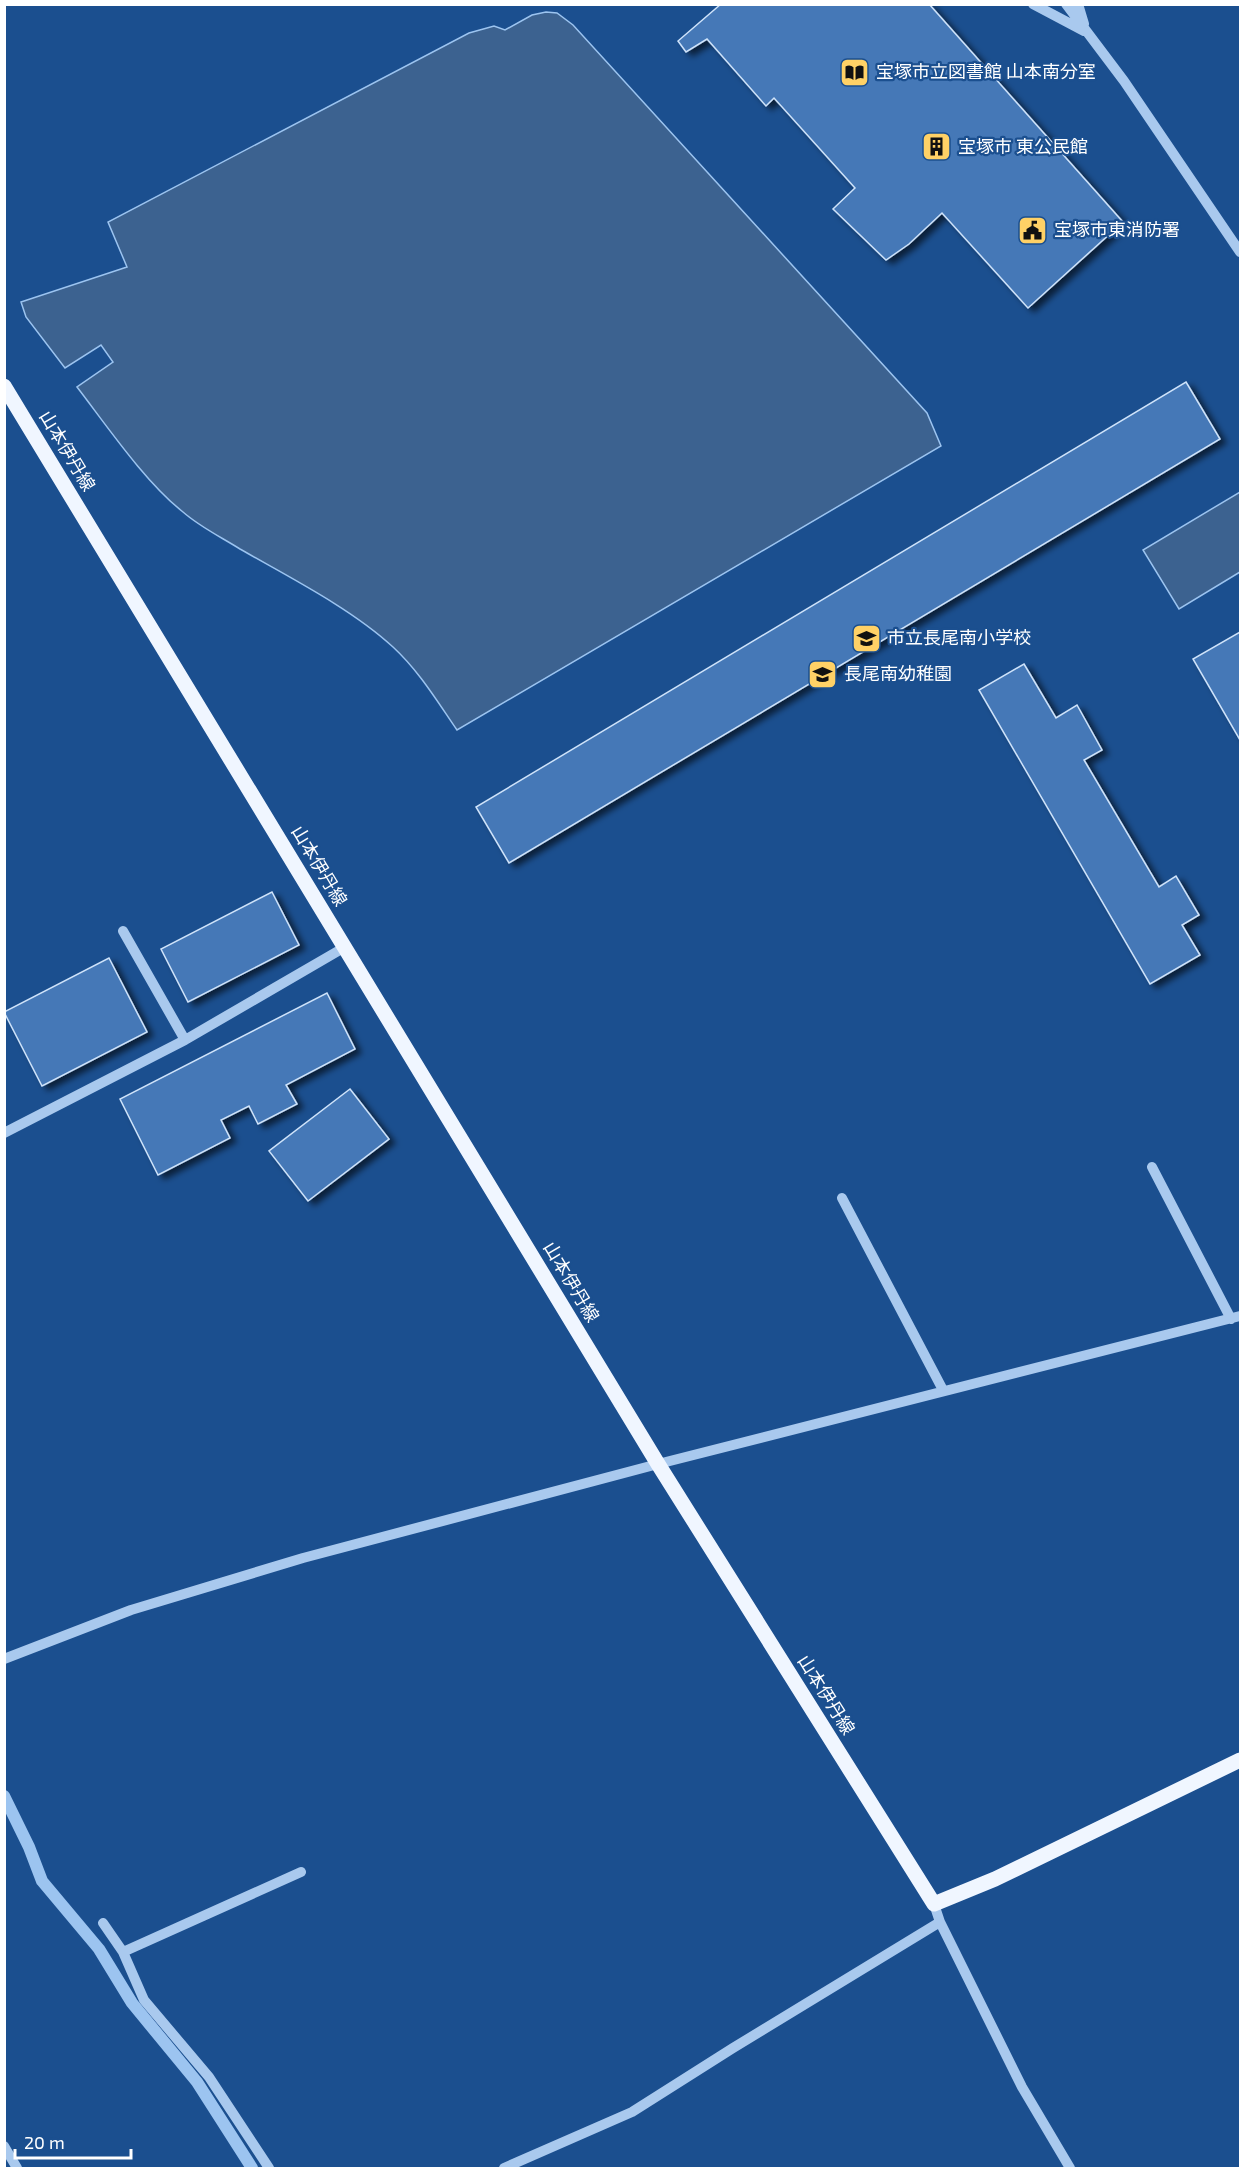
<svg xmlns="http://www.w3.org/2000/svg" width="1245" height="2173" font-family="'Exo 2','Noto Sans JP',sans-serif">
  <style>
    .water { fill: #3c6290; stroke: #9cc4f0; stroke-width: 1.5 }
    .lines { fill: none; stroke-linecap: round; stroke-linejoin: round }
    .stream { stroke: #9cc4f0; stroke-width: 12 }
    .building { fill: #4478b7; stroke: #cfe3fa; stroke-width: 1.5; filter: url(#shadow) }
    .minor { stroke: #a9c9ee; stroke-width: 10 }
    .major { stroke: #f0f6ff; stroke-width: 15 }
    .labels { text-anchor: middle; stroke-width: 4.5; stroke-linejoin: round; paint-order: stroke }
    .poi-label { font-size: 18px; fill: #fff; stroke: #1b4f8f; text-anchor: start }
    .street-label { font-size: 18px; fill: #fff; stroke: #1b4f8f }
  </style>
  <defs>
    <filter id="shadow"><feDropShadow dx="6" dy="4" stdDeviation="3" flood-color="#0009"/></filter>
  </defs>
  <rect width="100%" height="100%" fill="#1b4f8f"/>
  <path class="water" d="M546,12l11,1 16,12 354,388 14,33 -484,284c-20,-29 -38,-59 -64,-83 -41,-38 -104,-70 -153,-98 -19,-12 -40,-22 -57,-37 -38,-30 -76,-86 -106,-125l36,-25 -12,-17 -36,23 -39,-51 -5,-15 106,-35 -19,-45 361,-189 25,-7 11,4 27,-15z
    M1240,492v80l-61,37 -36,-59z"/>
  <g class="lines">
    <path class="stream" d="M4,1796l25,51 13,34 57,68 33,54 65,79 55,86"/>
  </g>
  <path class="building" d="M721,4h208l194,218 -95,86 -86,-95 -33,31 -23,16 -53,-51 22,-21 -81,-90 -8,8 -59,-67 -21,13 -8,-11z
    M1186,382l34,57 -711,424 -33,-56z
    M1240,632v108l-47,-81z
    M1024,664l32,54 21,-13 25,45 -18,10 75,127 17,-11 23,39 -17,10 18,30 -50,29 -171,-294z
    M272,892l27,53 -111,57 -27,-53z
    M109,958l38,74 -105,54 -38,-74z
    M327,993l28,56 -69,36 11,19 -39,20 -9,-18 -28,14 9,18 -72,37 -38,-76z
    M350,1089l39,50 -81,62 -39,-50z"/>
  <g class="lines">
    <path class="minor" d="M1033,4l51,27
      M1066,4l58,77 116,171
      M1078,4l6,20
      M123,931l62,109
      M4,1133l181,-93 160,-93
      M1152,1167l79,152
      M842,1198l101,192
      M4,1659l127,-49 172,-52 355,-94 582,-148
      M934,1904l6,18 82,165 48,81
      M103,1923l20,29 21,48 65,77 60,91
      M123,1952l178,-80
      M4,2146l13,22
      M504,2168l128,-56 101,-64 207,-126"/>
    <path class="major" d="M4,386l654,1078 276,440 61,-25 245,-119"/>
  </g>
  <defs>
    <symbol id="library-square" viewBox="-11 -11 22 22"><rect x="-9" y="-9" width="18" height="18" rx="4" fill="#ffd166" stroke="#1b4f8f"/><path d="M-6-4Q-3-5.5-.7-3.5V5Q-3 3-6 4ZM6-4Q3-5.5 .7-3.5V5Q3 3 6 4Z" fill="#111"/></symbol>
    <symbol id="building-square" viewBox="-11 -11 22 22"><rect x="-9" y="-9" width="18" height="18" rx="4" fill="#ffd166" stroke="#1b4f8f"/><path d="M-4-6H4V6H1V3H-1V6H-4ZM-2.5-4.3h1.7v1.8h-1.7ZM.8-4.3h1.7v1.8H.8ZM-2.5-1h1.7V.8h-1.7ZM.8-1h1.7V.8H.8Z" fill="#111"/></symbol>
    <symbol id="civic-square" viewBox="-11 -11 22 22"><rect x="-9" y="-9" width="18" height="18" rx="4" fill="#ffd166" stroke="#1b4f8f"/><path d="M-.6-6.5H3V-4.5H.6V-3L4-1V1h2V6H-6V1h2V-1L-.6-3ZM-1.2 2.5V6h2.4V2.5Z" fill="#111"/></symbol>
    <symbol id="school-square" viewBox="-11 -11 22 22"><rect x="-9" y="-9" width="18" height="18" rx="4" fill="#ffd166" stroke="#1b4f8f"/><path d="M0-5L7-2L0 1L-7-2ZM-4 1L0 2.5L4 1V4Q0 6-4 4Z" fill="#111"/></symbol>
  </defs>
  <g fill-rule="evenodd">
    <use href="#library-square" x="838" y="56" width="33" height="33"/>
    <use href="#building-square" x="920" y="130" width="33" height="33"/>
    <use href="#civic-square" x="1016" y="214" width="33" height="33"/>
    <use href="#school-square" x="850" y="622" width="33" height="33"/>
    <use href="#school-square" x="806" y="658" width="33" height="33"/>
  </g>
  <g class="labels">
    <g class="poi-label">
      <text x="876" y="78">宝塚市立図書館 山本南分室</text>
      <text x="958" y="153">宝塚市 東公民館</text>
      <text x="1054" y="236">宝塚市東消防署</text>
      <text x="887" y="644">市立長尾南小学校</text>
      <text x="844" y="680">長尾南幼稚園</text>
    </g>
    <g class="street-label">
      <text transform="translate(67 451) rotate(59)" y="6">山本伊丹線</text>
      <text transform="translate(319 866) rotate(59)" y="6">山本伊丹線</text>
      <text transform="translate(571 1282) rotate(59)" y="6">山本伊丹線</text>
      <text transform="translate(826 1695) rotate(58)" y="6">山本伊丹線</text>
    </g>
  </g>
  <rect width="1245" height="2173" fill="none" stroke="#ffffff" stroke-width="12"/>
  <path d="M15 2149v9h116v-9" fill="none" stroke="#ffffff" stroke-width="3"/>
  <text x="24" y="2149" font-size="18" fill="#ffffff" stroke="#1b4f8f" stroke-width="4.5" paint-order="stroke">20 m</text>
</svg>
